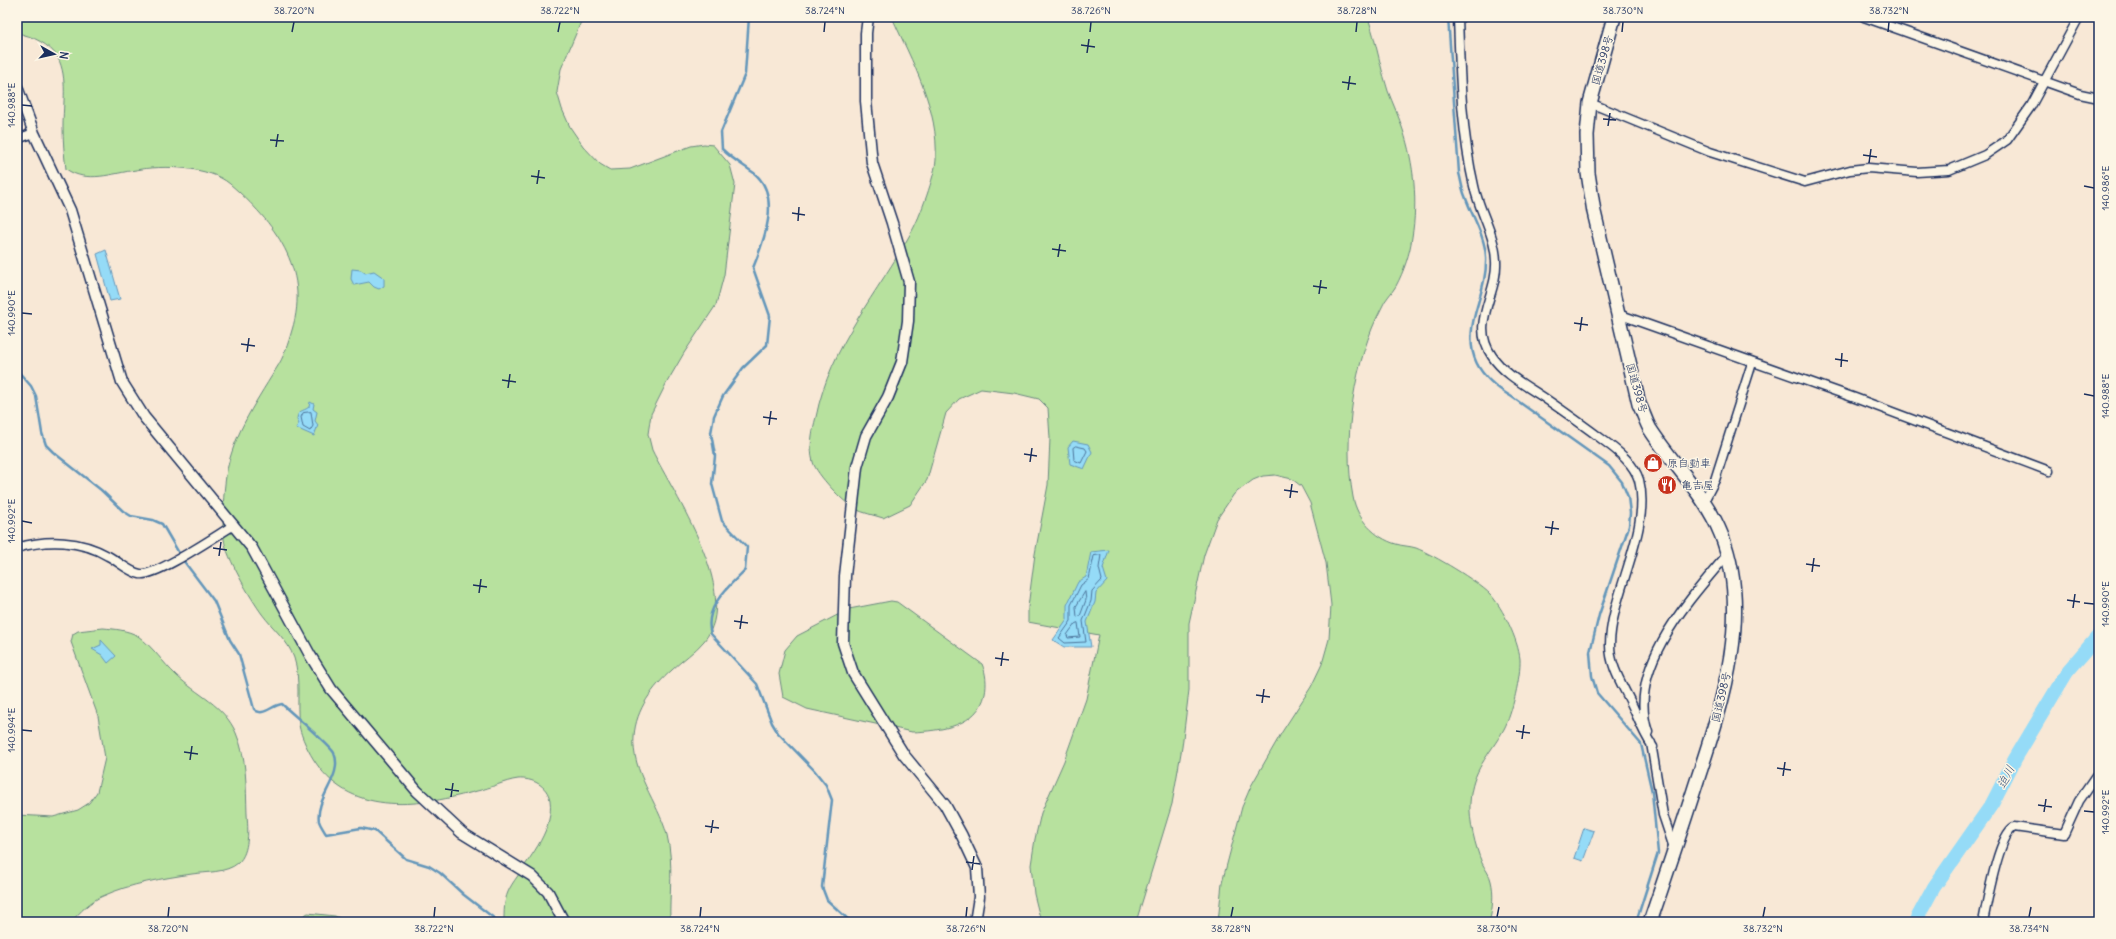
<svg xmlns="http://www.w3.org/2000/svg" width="2116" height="939" font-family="Delius,'Klee One',sans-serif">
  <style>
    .green { fill: #b7e19e; stroke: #69887e }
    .water { fill: #95dbf7; stroke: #6496ba }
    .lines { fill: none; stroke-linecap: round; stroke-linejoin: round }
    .shore { stroke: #4c749b; stroke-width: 1 }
    .stream { stroke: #6496ba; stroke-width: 2.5 }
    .river { stroke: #95dbf7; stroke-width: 14 }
    .minor-casing { stroke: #1b2f5e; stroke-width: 11 }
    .tertiary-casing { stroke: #1b2f5e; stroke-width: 13 }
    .trunk-casing { stroke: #1b2f5e; stroke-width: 16 }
    .minor { stroke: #fcf5e5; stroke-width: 8 }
    .tertiary { stroke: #fcf5e5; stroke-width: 10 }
    .trunk { stroke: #fcf5e5; stroke-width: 13 }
    .ticks { fill: none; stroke: #1b2f5e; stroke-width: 1.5 }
    .labels { text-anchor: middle; stroke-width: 3; stroke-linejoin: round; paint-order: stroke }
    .street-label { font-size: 11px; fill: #1b2f5e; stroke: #fcf5e5 }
    .poi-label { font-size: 11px; fill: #1b2f5e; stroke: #fcf5e5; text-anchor: start }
    .water-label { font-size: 12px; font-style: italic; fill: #33517d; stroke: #fcf5e5 }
    .neatline { fill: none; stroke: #1b2f5e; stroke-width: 1.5 }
    .ticks-label { font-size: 10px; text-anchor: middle; fill: #1b2f5e }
  </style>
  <rect width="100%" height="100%" fill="#f8e8d6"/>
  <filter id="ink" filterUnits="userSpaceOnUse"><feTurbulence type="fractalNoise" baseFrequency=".025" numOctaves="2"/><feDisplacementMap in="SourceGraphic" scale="8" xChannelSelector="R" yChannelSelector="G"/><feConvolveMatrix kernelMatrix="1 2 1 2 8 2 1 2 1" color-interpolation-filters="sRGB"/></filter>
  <g filter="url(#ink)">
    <path class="green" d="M17,17h566l-22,52 -4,23 5,17 8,18 13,19 17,18 10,6 20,-1 61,-23 13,-2 9,1 17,20 5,19 -11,91 -8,30 -32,48 -18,31 -15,30 -3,20 4,16c22,45 91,144 52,191 -9,11 -22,19 -32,29 -19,17 -36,39 -38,66 -3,36 24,66 33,99 7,29 2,58 3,87h-166c0,-10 0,-21 4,-30 2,-5 6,-11 9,-15 15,-23 37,-48 33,-77 -3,-15 -18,-22 -32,-21 -14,2 -27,9 -41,12 -54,15 -124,27 -161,-28 -7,-10 -15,-26 -17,-38 -3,-22 2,-46 -5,-67 -6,-18 -21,-29 -32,-44 -11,-15 -36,-57 -38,-75 -2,-18 -1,-37 1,-55 4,-43 29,-79 51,-115 8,-12 12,-25 16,-39 19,-61 -18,-108 -62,-146 -21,-18 -68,-19 -94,-14 -23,3 -49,14 -70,-1 -2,-15 -3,-29 -3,-43 0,-22 5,-48 -5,-68 -8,-14 -26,-22 -41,-25z
      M892,17h476c8,24 12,50 20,74 5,13 11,26 15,39 11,34 15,71 9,107 -2,16 -8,34 -16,49 -4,7 -11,13 -14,21 -28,53 -40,132 -29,190 4,22 22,41 43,47 6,2 14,2 20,4 18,7 61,33 74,46 13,14 28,46 30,65 1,17 -8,55 -16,70 -15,27 -32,40 -34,74 -1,18 5,43 12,60 3,6 8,12 9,18 3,12 2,29 -2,41h-271l4,-39 20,-76 9,-21 31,-54 29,-45 11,-23 7,-25 2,-34 -5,-42 -16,-60 -9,-17 -9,-7 -17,-4 -12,1 -10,4 -19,14 -17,25 -13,36 -15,68v67l-7,57 -10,57 -36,118h-95l-7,-28 -3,-29 4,-26 6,-26 23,-52 22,-62 13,-64 -71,-13v-15l7,-53 13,-69 2,-47 -2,-30 -9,-9 -25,-6 -33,-4 -22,10 -13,14 -19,67 -17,25 -27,13c-9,-3 -20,-5 -28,-9 -11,-6 -39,-35 -42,-47 -4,-15 -1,-30 3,-45 14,-71 62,-124 96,-186 8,-14 23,-56 24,-71 3,-52 -24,-98 -44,-143z
      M891,601l6,1 85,62c4,9 5,20 3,30 -7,32 -44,37 -73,38l-105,-23 -24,-12 -4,-23 6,-24 12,-14 52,-27z
      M103,628c11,1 25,2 35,8 15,11 25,27 38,39 21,20 48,30 60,58 11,25 10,54 11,81 1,15 3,38 -9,49 -11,10 -33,9 -46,11 -28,4 -63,10 -89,22 -13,5 -23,16 -32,26h-54v-107l36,2 25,-7 11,-7 8,-11 8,-34 -7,-42 -27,-74 2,-8 5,-3z
      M308,913l27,3 13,6h-56z"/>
    <path class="water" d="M106,250l14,49 -10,2 -13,-47z
      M352,269l9,1 4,3 9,-2 10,7v8l-5,3 -5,-2 -5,-5 -15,3 -3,-6z
      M310,402l4,2 -1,5 4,3 -2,9 3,4 -4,11 -18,-8 3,-5 -2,-4c1,-10 6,-7 12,-12z
      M1073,441l15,3 4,8 -8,17 -14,-5 -2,-17z
      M1109,550l-6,18 4,13 -11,12 -1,9 -8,20 4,25h-27l-11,-7 14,-20v-15l11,-23 8,-5 5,-25z
      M101,640l15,16 -8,7 -6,-8 -10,-6 9,-4z
      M1584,828l10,3 -11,30 -9,-3z"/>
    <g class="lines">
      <path class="shore" d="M311,412l2,14 -3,5 -7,-4 -2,-10 2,-4z
        M1076,446l9,2 2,3 -6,12 -7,-3 -1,-12z
        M1101,555l-2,13 3,12 -10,11 -1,10 -8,20 3,21 -21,1 -6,-5 12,-17v-16l10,-20 8,-6 5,-23z
        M1085,592l1,8 -6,16 -3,1 -1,-10z
        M1078,623l2,14 -12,1 -1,-3 8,-11z"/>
      <path class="stream" d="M749,17l-4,57 -24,58 1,17c10,10 21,16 32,24 28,23 10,68 -1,95l17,48 -3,29 -24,23 -20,28 -9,20 -3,17 4,23 -3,28 10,37 25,26 -2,23c-17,17 -42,38 -34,64l46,50 15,39 6,10 36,37 12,15 6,15 -10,87 5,13 24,22
        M1448,17l11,156c2,7 3,16 6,23 7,20 20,40 21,61 1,20 -6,38 -11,57 -11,40 3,63 37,83l97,69 13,16 6,15 2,16 -1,13 -30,89 -9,37 2,24 5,17 44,51 11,48 6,61 -22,69
        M17,370l14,16 5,10 6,37 4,12 7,7 48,38 22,21 8,5 22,4 9,4 21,36 31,41 16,39 9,14 15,55c8,9 18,-4 28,-5 9,9 48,41 52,49 10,23 -19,44 -15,68 1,4 5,9 7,13l35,-6 14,3 31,28 23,7 11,7 24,22 35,27"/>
      <path class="river" d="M1915,922l19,-35 58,-83 23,-45 52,-87 32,-37"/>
      <defs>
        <path id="minor" d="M1458,17c2,56 3,113 16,169 5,25 21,48 22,75 2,34 -27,62 -4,95 12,18 33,29 51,41 22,15 43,30 64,46 12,9 27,21 32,37 13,50 -29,115 -29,165 0,23 14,42 23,62 6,14 11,27 20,40
          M1864,17l216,77 19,4
          M1590,103l120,49 95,30 45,-12 18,-2 49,4 32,-2 36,-15 22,-15 24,-34 48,-89
          M17,139l17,-6
          M1618,314l237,84 194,73
          M1704,501l11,-21 37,-117
          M17,548c30,-9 64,-8 91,8 10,5 21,16 32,18 16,3 77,-39 94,-49
          M1648,732c-22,-64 41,-132 79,-177
          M1651,743l12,72 11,33
          M1983,922c4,-19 15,-86 31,-95l50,7 15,-33 20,-29"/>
        <path id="tertiary" d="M868,17l-2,16v68l6,62 20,60 17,59 -1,39 -6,41 -14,35 -22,39 -9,31 -12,109 -2,67 10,30 51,82 41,50 17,31 15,32 2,29 -4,25
          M17,87l17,46 36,77 52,172 22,35 108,131 58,107 21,34 86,102 45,42 70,43 16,16 16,30"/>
        <path id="trunk" d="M1614,17l-24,86 -3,32 1,38 6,39 45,192c4,8 7,18 11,25 23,36 55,65 71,105 33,83 -1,176 -27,256 -14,44 -29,88 -44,132"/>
      </defs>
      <use href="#minor" class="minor-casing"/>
      <use href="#tertiary" class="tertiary-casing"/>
      <use href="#trunk" class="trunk-casing"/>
      <use href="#minor" class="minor"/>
      <use href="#tertiary" class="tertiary"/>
      <use href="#trunk" class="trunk"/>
    </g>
  </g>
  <path class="ticks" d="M292,32l2,-10M558,32l2,-10M824,32l1,-10M1090,32l1,-10M1356,32l1,-10M1622,32l1,-10M1888,32l1,-10M1081,45l14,2M1087,53l2,-14M1342,82l14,2M1348,90l2,-14M22,105l10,1M1603,119l13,1M1608,126l2,-13M270,140l14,1M276,147l2,-13M1863,155l14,2M1869,163l2,-14M531,176l14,2M537,184l2,-14M2084,186l10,2M792,213l13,2M798,221l1,-14M1052,249l14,2M1058,257l2,-13M1313,286l14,2M1319,294l2,-14M22,313l10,1M1574,323l14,2M1580,331l2,-14M241,344l14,2M247,352l2,-14M1835,359l13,2M1841,367l1,-14M502,380l14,2M508,388l2,-14M2084,394l10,2M763,417l14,2M769,425l2,-14M1024,454l13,2M1030,462l2,-14M1284,490l14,2M1290,498l2,-14M22,521l10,2M1545,527l14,2M1551,535l2,-14M213,548l14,2M219,556l2,-14M1806,564l14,2M1812,572l2,-14M473,585l14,2M479,593l2,-14M2067,600l13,2M2084,603l10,1M2073,608l2,-14M734,621l14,2M740,629l2,-14M995,658l14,2M1001,666l2,-14M1256,695l14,2M1262,703l2,-14M22,730l10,1M1516,731l14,2M1522,739l2,-14M184,752l14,2M190,760l2,-14M1777,768l14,2M1783,776l2,-14M445,789l14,2M451,797l2,-14M2038,805l14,2M2084,811l10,1M2044,812l2,-13M705,826l14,2M711,833l2,-13M966,862l14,2M972,870l2,-14M168,917l1,-10M434,917l1,-10M700,917l1,-10M966,917l1,-10M1231,917l2,-10M1497,917l2,-10M1763,917l2,-10M2029,917l2,-10"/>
  <defs>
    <symbol id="shop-disc" viewBox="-11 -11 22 22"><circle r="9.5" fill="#c8321e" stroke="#fcf5e5"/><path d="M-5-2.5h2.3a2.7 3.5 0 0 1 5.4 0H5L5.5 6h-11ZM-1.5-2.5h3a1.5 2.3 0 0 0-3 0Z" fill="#fff"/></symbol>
    <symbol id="restaurant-disc" viewBox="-11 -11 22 22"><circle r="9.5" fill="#c8321e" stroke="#fcf5e5"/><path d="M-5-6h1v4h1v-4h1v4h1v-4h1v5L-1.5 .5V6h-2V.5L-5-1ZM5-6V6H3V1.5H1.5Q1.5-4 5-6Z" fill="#fff"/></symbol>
  </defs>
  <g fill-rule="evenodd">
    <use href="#shop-disc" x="1642" y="452" width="22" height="22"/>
    <use href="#restaurant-disc" x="1656" y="474" width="22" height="22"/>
  </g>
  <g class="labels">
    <g class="street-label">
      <text transform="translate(1602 60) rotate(-74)" y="4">国道398号</text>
      <text transform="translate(1637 388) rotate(74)" y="4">国道398号</text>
      <text transform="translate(1721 697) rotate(-77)" y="4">国道398号</text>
    </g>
    <g class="poi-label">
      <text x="1667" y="467">原自動車</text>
      <text x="1681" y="489">亀吉屋</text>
    </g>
    <g class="water-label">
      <text transform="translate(2006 777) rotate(-63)" y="4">迫川</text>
    </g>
  </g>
  <rect width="2116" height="939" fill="none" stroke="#fcf5e5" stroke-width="44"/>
  <g transform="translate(54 54) rotate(98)" stroke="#fcf5e5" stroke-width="3" paint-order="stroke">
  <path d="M0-3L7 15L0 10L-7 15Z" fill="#1b2f5e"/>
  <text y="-6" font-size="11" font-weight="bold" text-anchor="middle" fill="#1b2f5e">N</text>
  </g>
  <rect x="22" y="22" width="2072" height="895" class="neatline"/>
  <g class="ticks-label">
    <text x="294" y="14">38.720°N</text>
    <text x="560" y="14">38.722°N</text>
    <text x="825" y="14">38.724°N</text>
    <text x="1091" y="14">38.726°N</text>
    <text x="1357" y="14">38.728°N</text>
    <text x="1623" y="14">38.730°N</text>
    <text x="1889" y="14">38.732°N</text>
    <text transform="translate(11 105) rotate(-90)" y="4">140.988°E</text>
    <text transform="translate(2105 188) rotate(-90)" y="4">140.986°E</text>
    <text transform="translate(11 313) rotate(-90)" y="4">140.990°E</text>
    <text transform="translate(2105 396) rotate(-90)" y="4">140.988°E</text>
    <text transform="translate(11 521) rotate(-90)" y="4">140.992°E</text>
    <text transform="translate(2105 604) rotate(-90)" y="4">140.990°E</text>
    <text transform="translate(11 730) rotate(-90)" y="4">140.994°E</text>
    <text transform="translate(2105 812) rotate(-90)" y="4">140.992°E</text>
    <text x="168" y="932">38.720°N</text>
    <text x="434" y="932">38.722°N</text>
    <text x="700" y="932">38.724°N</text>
    <text x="966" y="932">38.726°N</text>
    <text x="1231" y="932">38.728°N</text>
    <text x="1497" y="932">38.730°N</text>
    <text x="1763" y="932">38.732°N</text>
    <text x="2029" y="932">38.734°N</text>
  </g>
</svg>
